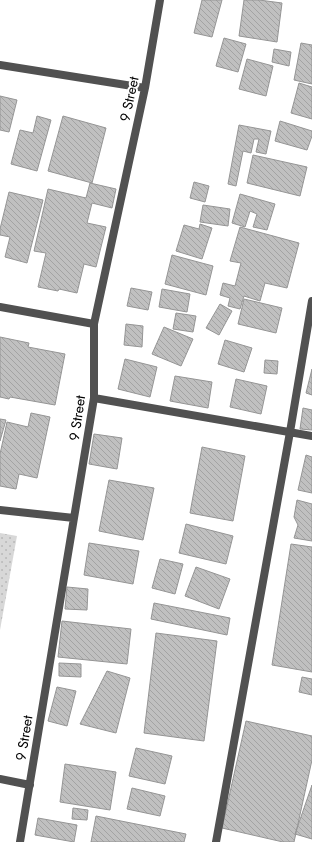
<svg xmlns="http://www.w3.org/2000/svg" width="312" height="842" font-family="Jost,sans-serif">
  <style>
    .park { fill: url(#park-dots) }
    .building { fill: url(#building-back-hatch); stroke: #959595 }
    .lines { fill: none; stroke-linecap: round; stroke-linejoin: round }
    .street { stroke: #515151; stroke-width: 8 }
    .labels { text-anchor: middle; stroke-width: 4; stroke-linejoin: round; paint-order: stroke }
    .street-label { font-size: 14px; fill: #000; stroke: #fff }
  </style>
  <defs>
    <pattern id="park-dots" width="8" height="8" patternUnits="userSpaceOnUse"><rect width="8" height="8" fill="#d8d8d8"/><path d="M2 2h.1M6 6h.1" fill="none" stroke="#b8b8b8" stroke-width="1.8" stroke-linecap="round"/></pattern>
    <pattern id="building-back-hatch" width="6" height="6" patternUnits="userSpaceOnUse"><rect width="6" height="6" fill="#c0c0c0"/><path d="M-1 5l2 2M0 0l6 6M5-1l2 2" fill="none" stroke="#a3a3a3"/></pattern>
  </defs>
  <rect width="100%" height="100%" fill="#fff"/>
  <path class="park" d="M0,533l17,3 -17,94z"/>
  <path class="building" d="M202,0h20l-10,37 -18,-4z
    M244,0h15l23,3 -5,39 -38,-6z
    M224,38l22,6 -8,28 -22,-6z
    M301,43l11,2v39l-18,-4z
    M274,49l17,3 -2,14 -17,-4z
    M247,59l26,7 -7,30 -27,-7z
    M299,83l13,4v32l-21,-6z
    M0,96l17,4 -8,32 -9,-2z
    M37,116l14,4 -14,51 -26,-7 9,-34 13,3z
    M63,116l43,12 -14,55 -44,-12z
    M280,121l32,10v5l-5,14 -32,-9z
    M239,125l32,6 -5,23 -10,-2 3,-13h-5l-3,14 -8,-2 -7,35 -8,-2z
    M253,155l54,12 -7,29 -53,-13z
    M194,182l15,4 -4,16 -15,-4z
    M90,183l26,6 -4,19 -20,-5 -5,20 19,4 -10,40 -12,-3 -7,29 -18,-4 -1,2 -20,-4 8,-34 -12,-2 14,-62 38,9z
    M9,192l34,8 -16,63 -22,-6 5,-20 -10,-2v-6z
    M240,194l35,10 -8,26 -14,-3 4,-13 -7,-3 -5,16 -13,-4z
    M203,205l27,4 -2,17 -28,-4z
    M200,224l12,4 -10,31 -26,-8 8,-26 15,4z
    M240,227l59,16 -12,45 -22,-5 -5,18 -16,-5 -4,13 -12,-3 2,-8 -10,-3 3,-12 12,3 6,-23 -11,-2z
    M172,255l41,11 -7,29 -41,-11z
    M131,288l21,4 -4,18 -21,-4z
    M162,289l28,5 -3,18 -28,-5z
    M244,299l38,9 -6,25 -38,-9z
    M220,304l12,7 -13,24 -13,-7z
    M176,313l20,3 -3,16 -20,-3z
    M126,324l17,2 -1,21 -18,-2z
    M164,327l29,12 -12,27 -29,-12z
    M0,337l29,6 -1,4 37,7 -10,51 -45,-8 -1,2 -9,-2z
    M225,340l27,8 -8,24 -26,-8z
    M125,359l32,8 -7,30 -32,-8z
    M265,360l13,1 -1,13 -13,-1z
    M312,369v26l-6,-2z
    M175,376l37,6 -4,26 -38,-7z
    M236,379l31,7 -6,28 -31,-7z
    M303,408l9,2v20l-12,-1z
    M31,413l19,4 -13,61 -18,-4 -3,15 -16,-3v-32l7,-32 21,5z
    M0,419l6,1 -6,21z
    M94,434l28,4 -5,31 -28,-5z
    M202,447l43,9 -12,65 -43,-8z
    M306,455l6,2v36l-14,-3z
    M109,480l45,8 -11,52 -44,-9z
    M297,500l15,4v37l-18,-3 4,-13 -4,-8z
    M186,524l47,12 -7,28 -47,-11z
    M89,543l50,8 -6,33 -49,-9z
    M291,544l21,3v125l-40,-7z
    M160,559l23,5 -8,30 -23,-6z
    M196,567l34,12 -11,30 -34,-13z
    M67,587l21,2 -1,21 -22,-1z
    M154,603l76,15 -3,17 -76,-16z
    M62,621l69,8 -4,35 -69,-7z
    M156,633l61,8 -13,100 -60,-8z
    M59,663l22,1v13l-22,-1z
    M107,671l23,7 -14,55 -36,-9z
    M302,677l10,2v16l-13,-3z
    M57,687l19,4 -9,35 -19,-5z
    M246,721l66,15v24l-18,82h-11l-61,-14z
    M136,748l36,8 -7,28 -36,-8z
    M65,764l51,8 -6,38 -50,-8z
    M312,785v54l-17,-5z
    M132,788l33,8 -5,20 -33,-7z
    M73,808l15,2 -1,10 -15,-1z
    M96,816l90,18 -2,8h-93z
    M38,818l39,7 -3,17 -39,-7z"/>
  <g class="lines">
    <path class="street" d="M0,65l145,23
      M0,307l94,17
      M94,398l218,38
      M0,510l74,8
      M0,779l30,6
      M20,842l74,-444v-74l51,-236 15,-88
      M216,842l74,-410 22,-131"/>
  </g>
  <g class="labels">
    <g class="street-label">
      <text transform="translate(129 99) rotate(-78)" y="5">9 Street</text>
      <text transform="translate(77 418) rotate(-82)" y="5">9 Street</text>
      <text transform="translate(24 738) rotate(-81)" y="5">9 Street</text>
    </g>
  </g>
</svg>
